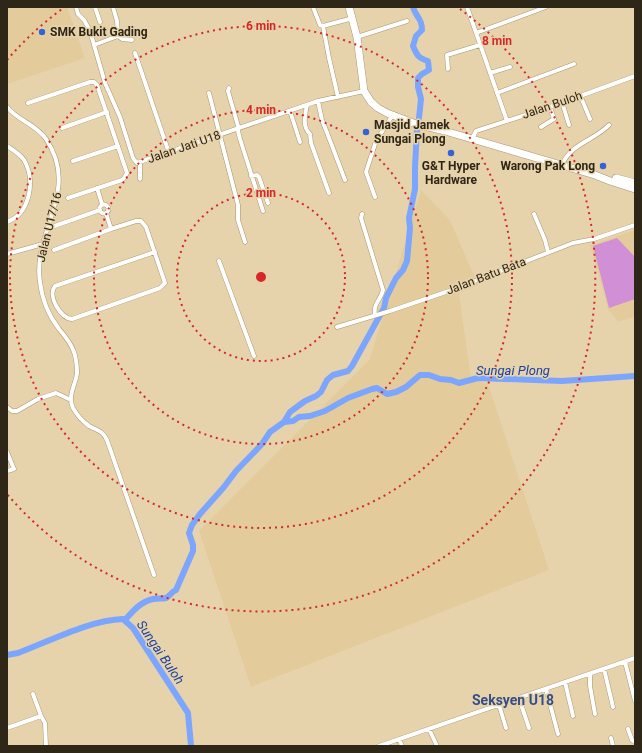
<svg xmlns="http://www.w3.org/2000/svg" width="642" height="753" font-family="Roboto,sans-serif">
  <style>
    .built { fill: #e3cb9c }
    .green { fill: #d190d5 }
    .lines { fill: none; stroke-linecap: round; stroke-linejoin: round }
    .river { stroke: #7ca5fd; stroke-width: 6 }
    .street-casing { stroke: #a9966f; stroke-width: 5 }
    .highway-casing { stroke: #a9966f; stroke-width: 8 }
    .street { stroke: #fff; stroke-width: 4 }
    .highway { stroke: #fff; stroke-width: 7 }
    .ring { fill: none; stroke: #d62828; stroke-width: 2; stroke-dasharray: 2 4 }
    .poi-dot { fill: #3663d3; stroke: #e7d3ab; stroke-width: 1.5 }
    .labels { text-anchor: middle; stroke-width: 3; stroke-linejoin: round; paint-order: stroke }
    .poi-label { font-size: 12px; font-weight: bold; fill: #2e2616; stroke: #e7d3ab; text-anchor: start }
    .street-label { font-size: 12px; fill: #2e2616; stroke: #e7d3ab }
    .water-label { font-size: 13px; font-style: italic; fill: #1b40a3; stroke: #e7d3ab }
    .quarter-label { font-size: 14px; font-weight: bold; fill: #354e88; stroke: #e7d3ab }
    .centre { fill: #d62828; stroke: #e7d3ab; stroke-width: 2 }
    .ring-label { font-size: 12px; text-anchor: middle; font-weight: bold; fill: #d62828; stroke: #e7d3ab; stroke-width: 3; stroke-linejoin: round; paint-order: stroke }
  </style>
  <rect width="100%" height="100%" fill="#e7d3ab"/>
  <path class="built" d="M7,7h60l18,51 -78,26z
    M421,190l29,30 28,65 -19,8 12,86 17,5 61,186 -298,117 -52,-156 171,-172z
    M635,230v86l-17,6 -10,-13 -18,-64z"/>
  <path class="green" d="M617,238l18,19v42l-26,9 -16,-62z"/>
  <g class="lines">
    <path class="river" d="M413,7c3,11 9,10 9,23l-6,6 -3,10c4,9 5,12 15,15l1,9 -7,4 -4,4v9l3,12 -2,19
      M284,422l9,-1 6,-4 11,-1 15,-5 23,-13 24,-9 5,-1 10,6 9,-2 10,-5 14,-12h9l11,4 11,1 8,3 19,-5 84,3 73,-5
      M125,620c8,-9 15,-18 28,-21 4,-1 9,0 13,-1 4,-2 5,-6 10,-8l17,-39v-6l-4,-12 3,-8 8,-11 24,-27 12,-16 26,-27 8,-12 14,-10 6,-10 15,-11 11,-5 5,-4 6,-12 6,-5 15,-4 4,-5 32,-58 2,-10 10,-20 7,-8 4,-9 3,-33 -1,-10 6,-29v-22l2,-37
      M7,655l11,-2c32,-12 72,-33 105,-34l10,9 55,85 3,33"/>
    <defs>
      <path id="street" d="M76,7l2,7 6,6 6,11 15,52 15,34 13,41 4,5 181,-62 46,-10
        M95,7l5,15
        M113,7l4,14 1,15
        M313,7l7,18 3,1 6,32 9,39
        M467,7l40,114
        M323,26l30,-8
        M476,33l70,-26
        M357,37l50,-16
        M94,45l24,-9 4,3 10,1
        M135,53l34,100
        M448,69l-1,-14 33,-10
        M490,73l20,-6
        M229,88l-1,3 10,35v5l2,8 23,72
        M209,93l29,112v15l7,22
        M497,93l77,-29
        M580,95l10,24
        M318,101l4,19 4,10 19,50
        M562,102l7,23
        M28,103l62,-21h4l3,3 30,88 -3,5 -2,2 -54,18
        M307,105c-2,10 -5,22 3,29l1,9 18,50
        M7,107c11,14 29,17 39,32 35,52 -14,92 -6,143 2,17 9,34 19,47 6,7 12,14 15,23 2,6 3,14 3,21 -1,11 -10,23 -4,35 4,7 9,13 16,18 9,5 13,4 18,14l47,135
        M290,111l10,31
        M541,127l13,-8 -4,-12
        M62,128l45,-16
        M472,139l4,-8 74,-24 85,-31
        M7,146c6,4 13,8 17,14 12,20 6,54 -17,62
        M73,161l45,-15
        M562,165c8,-21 33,-25 47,-40
        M251,176l6,-1 2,2 9,26
        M140,179v-17
        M97,188l5,16
        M375,197l-9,-25 10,-31 16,-25
        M99.5 209a4.5 4.5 0 1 1 9 0a4.5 4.5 0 1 1-9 0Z
        M106,213l5,16
        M362,214l-1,4 22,72c-2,10 -10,13 -8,25
        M534,214l11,26 3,12
        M49,228l51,-18
        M54,250l57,-21 25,-8h5l5,6 19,56 -5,5 -88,31c-11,0 -25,-23 -17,-33l100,-34
        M7,254l36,-10
        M219,261l35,95
        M337,327l53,-16 59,-20 124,-48 21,-4 41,-14
        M7,407l5,4h5l21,-12 18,-6 15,7
        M7,452l7,17 -7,2
        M625,662l10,39
        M604,669l9,38
        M590,674v12l5,28
        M565,682l8,34
        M546,689l12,45
        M33,694l8,22 4,7 1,23
        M519,698l10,30
        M499,705l7,23
        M7,728l34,-12
        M429,729l8,17
        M628,729l4,11 3,2
        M611,738l2,8
        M399,739l3,7
        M379,746l256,-88"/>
      <path id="highway" d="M349,7l8,30 7,54 7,11 7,6 9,5 29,11 29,7 150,44 15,6 25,8
        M616,178l19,5"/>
    </defs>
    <use href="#street" class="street-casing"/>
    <use href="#highway" class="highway-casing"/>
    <use href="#street" class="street"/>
    <use href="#highway" class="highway"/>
  </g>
  <g class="ring">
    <circle cx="261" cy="277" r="84"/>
    <circle cx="261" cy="277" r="167"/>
    <circle cx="261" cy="277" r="251"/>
    <path d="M7 60A334 334 0 0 1 62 9M460 9A334 334 0 1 1 7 494"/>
  </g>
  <g class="poi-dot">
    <circle cx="42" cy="32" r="4"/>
    <circle cx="366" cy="132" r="4"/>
    <circle cx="451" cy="153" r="4"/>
    <circle cx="603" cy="166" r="4"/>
  </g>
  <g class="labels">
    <g class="poi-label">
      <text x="50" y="36">SMK Bukit Gading</text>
      <text x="374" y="129">Masjid Jamek<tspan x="374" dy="14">Sungai Plong</tspan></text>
      <text x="451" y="170" text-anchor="middle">G&amp;T Hyper<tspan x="451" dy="14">Hardware</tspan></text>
      <text x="595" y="170" text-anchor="end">Warong Pak Long</text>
    </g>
    <g class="street-label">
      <text transform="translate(552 105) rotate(-19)" y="4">Jalan Buloh</text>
      <text transform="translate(184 147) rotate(-19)" y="4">Jalan Jati U18</text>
      <text transform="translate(49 227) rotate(-76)" y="4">Jalan U17/16</text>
      <text transform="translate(486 276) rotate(-21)" y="4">Jalan Batu Bata</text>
    </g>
    <g class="water-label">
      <text x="513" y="375">Sungai Plong</text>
      <text transform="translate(161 652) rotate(56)" y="5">Sungai Buloh</text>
    </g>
    <g class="quarter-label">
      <text x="513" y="705">Seksyen U18</text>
    </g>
  </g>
  <circle cx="261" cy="277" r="6" class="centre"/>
  <g class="ring-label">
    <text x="261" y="30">6 min</text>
    <text x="497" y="45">8 min</text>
    <text x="261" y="114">4 min</text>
    <text x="261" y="197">2 min</text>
  </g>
  <rect width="642" height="753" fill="none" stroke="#2e2616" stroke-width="16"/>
</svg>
